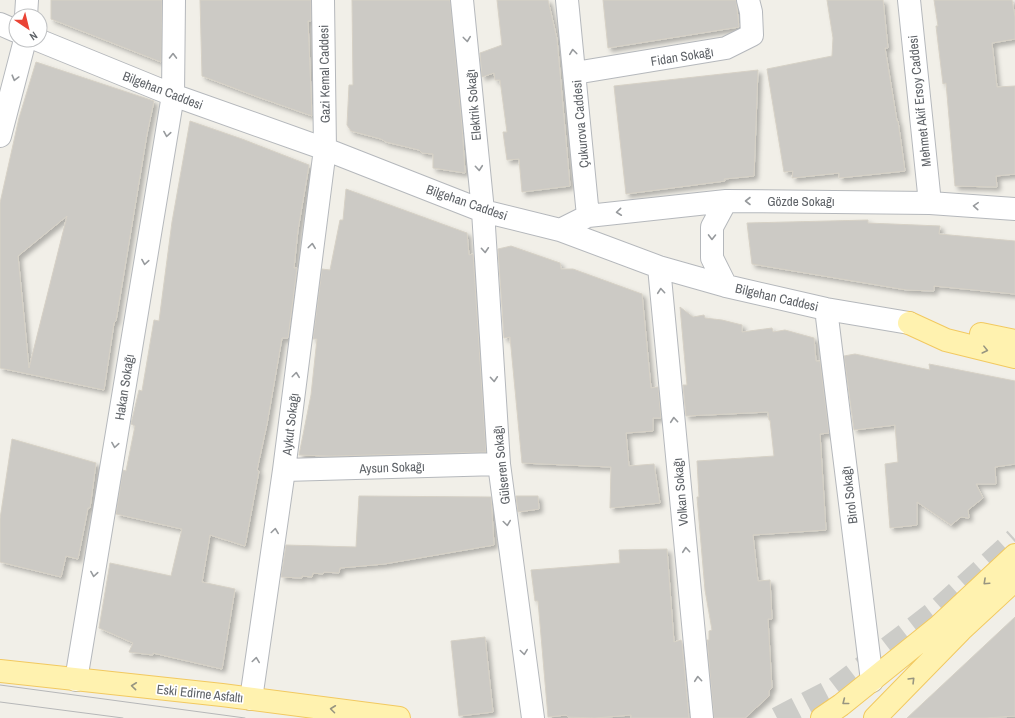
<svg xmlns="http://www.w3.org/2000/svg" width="1015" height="718" font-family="'Archivo Narrow',sans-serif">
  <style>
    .building { fill: #cccac5; stroke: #d6d1c6; fill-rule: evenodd; filter: url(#shadow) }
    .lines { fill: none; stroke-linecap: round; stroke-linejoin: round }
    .major-tunnel { stroke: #ccccc8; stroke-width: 22; stroke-dasharray: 22 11; stroke-linecap: butt }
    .minor-casing { stroke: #b5b8bc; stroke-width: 24 }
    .major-casing { stroke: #f2c960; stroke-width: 24 }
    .minor { stroke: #fff; stroke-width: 22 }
    .major { stroke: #fff2af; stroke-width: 22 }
    .tram { stroke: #b6b7b8; stroke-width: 1 }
    .oneway { stroke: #979a9d }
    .oneway2 { stroke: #979581 }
    .labels { text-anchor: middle; stroke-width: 3.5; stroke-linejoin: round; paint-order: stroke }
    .street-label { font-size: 13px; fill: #5f6368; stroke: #fff }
  </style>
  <defs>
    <filter id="shadow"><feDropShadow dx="3.5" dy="3.5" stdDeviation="2" flood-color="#0004"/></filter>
  </defs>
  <rect width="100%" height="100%" fill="#f1efe8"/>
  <path class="building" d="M51,0h111l-1,62 -110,-43z
    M200,0h111v21h-3l4,95 -57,-20 -53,-20z
    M352,0h98l12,126 3,47 -32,-5v-14l-11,-1 -3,-3 -33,-8 -5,-3 -30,-8 -4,-6 2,-40h4z
    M497,0h51l9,39 13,147 -48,6 -3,-33 -12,1 -4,-28h4l-7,-52h-5l-1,-7 -12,4 -2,-24 22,-8z
    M603,0h133l3,27 -131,21z
    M827,0h56l5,48h-3l12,73h1l7,50 -66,7v-5l-47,5 1,-7 -9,1 -17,-103 65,-13 1,-18z
    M934,0h78l3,17v22l-23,4 5,44 18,-1v88l-19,2 1,11 -42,-1 -9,-103 -3,1 -7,-58h2z
    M36,62l118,39 -7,33 -31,187 -2,2 -10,67 -104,-22v-165l19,-85zM67,216l-38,152 -11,-112z
    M758,70l-4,106 -30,3 1,2 -99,13 -12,-108z
    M190,121l52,18 67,26 -11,65 -4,38h3l-9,70h-6l-15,86 -10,46 2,1 -14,75 -35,-11 -8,47 33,7 -13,80 -69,-16v2l-24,-3 4,-9 -34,-15 11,-65 61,13 11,-47 -66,-15 7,-44 3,1 9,-45 -4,-2 8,-34 3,1 12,-71 5,1 13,-99z
    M346,189l121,44 2,22 4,-1 13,198 -156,4 -31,-1 12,-60 6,-56h-4l9,-70 8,1 10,-50h3z
    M868,220v3l72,3 -1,8 76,7v53l-81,-8v5l-27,-1 -155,-26 -5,-41z
    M511,246l49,17 1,6h12l69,25 9,94 7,-1 3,31h-8v13l-27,2 3,33 25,-2 6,39 -50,5 1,-41 -89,-4 -12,-126 -6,1 -6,-89z
    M680,307l13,10 11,-2 1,3 17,2 20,5v7l30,-4 1,4 12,-2 29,8 2,23h4l9,72 -9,1 6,96 -73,5 5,46 12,-1 2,39h-4l4,69 -3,3v5l-24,22h-31l-7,-78h2v-9l3,-1 -7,-40 -8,-93h2l-2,-36 77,-5 -4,-36h-1l-1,-8 -82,4 -3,-31h4z
    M855,354l75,16 -1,-6 86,17v83l-20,3 1,17h-20l7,14 -15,12 1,8 -8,-1 -10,8 -34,-23v23l-27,3 -5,-64 13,-2 -3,-37 -41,5 -10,-74z
    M12,439l84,24 -6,45h-2l-10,51 -12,-3 -5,21 -61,-15v-43z
    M359,496l132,1 3,48 -110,19 -44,4 -1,5 -15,-1 -1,2 -10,-1 -1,4 -10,-1v2l-21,-1 5,-32 70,2z
    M516,496h22l1,13 -21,3z
    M667,549l7,93 7,-2 1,3 7,75h-58v-3l-36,3 -27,-1 -2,-2 -18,2 -10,-116h-3l-4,-31 89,-7 -1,-13z
    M1015,617v99l-30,2h-78z
    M485,637l8,75 -34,4 -8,-75z"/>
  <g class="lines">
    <path class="major-tunnel" d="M777,718l58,-30 104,-80 76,-69"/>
    <defs>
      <path id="minor" d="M462,0l21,211 16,253 34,254
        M567,0l21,216
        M909,0l21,203
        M26,16l1,-16
        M0,24l16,7
        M38,40l135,55 152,54 158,62 77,19 99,37 67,19 100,23 83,14
        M575,73l151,-25 26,-13 -1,-23 -3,-12
        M0,136l25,-96
        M726,201l-14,26v31l14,28
        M560,230l28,-14 138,-15 204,2 85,6
        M659,267l43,451
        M826,309l46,372
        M284,470l215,-6
        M76,680l97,-585 1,-95
        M251,699l33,-229 41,-321 -2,-149"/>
      <path id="major" d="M909,323l37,17 69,17
        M981,334l34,7
        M0,671l222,24 177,23
        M822,718l19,-13 98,-79 76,-71
        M875,718l86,-88 54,-50"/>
    </defs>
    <use href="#minor" class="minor-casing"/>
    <use href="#major" class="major-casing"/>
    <use href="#minor" class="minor"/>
    <use href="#major" class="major"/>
    <path class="tram" d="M0,685l245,33
      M0,702l123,16"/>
  </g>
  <defs><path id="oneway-chevron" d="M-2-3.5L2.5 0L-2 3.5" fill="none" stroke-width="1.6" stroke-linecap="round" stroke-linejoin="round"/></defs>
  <g class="oneway">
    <use href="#oneway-chevron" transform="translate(467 39) rotate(83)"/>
    <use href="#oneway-chevron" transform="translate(573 52) rotate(-97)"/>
    <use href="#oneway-chevron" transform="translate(173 56) rotate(-89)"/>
    <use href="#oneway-chevron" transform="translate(15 78) rotate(105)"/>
    <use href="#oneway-chevron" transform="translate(167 134) rotate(99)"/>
    <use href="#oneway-chevron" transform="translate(479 168) rotate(85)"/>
    <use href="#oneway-chevron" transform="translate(748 201) rotate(-180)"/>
    <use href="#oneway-chevron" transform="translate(976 206) rotate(-176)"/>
    <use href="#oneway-chevron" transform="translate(619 212) rotate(174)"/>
    <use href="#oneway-chevron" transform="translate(712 237) rotate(91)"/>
    <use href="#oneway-chevron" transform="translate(312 246) rotate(-83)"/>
    <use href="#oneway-chevron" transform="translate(485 250) rotate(86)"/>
    <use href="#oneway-chevron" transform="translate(145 262) rotate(99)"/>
    <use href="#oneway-chevron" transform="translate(661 291) rotate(-95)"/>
    <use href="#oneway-chevron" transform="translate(296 375) rotate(-83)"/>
    <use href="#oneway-chevron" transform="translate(494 379) rotate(86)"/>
    <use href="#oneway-chevron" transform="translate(674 420) rotate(-95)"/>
    <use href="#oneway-chevron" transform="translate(115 445) rotate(99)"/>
    <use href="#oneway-chevron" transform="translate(507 523) rotate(82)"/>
    <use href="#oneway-chevron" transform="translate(275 531) rotate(-82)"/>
    <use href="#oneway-chevron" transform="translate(686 550) rotate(-95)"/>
    <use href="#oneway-chevron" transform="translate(94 574) rotate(99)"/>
    <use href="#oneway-chevron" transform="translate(524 652) rotate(82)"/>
    <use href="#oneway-chevron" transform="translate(256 660) rotate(-82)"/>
    <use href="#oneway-chevron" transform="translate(698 679) rotate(-95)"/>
  </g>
  <g class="oneway2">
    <use href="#oneway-chevron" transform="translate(985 350) rotate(14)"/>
    <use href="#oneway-chevron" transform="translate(986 582) rotate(137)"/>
    <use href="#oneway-chevron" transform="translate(912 680) rotate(-45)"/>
    <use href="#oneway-chevron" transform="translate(134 686) rotate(-174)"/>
    <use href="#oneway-chevron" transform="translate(845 702) rotate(142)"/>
    <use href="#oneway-chevron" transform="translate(333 709) rotate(-173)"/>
  </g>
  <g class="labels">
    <g class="street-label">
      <text transform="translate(682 56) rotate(-9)" y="5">Fidan Sokağı</text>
      <text transform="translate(324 74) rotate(-91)" y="5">Gazi Kemal Caddesi</text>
      <text transform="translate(163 90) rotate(21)" y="5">Bilgehan Caddesi</text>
      <text transform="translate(919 101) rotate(-96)" y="5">Mehmet Akif Ersoy Caddesi</text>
      <text transform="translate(473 105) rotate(-95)" y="5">Elektrik Sokağı</text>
      <text transform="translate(580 124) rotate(-95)" y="5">Çukurova Caddesi</text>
      <text x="801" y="206">Gözde Sokağı</text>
      <text transform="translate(467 202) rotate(19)" y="5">Bilgehan Caddesi</text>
      <text transform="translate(777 297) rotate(13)" y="5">Bilgehan Caddesi</text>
      <text transform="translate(124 387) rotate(-81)" y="5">Hakan Sokağı</text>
      <text transform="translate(290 424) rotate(-83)" y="5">Aykut Sokağı</text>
      <text transform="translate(501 465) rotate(-96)" y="5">Gülseren Sokağı</text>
      <text transform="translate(392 467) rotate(-2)" y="5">Aysun Sokağı</text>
      <text transform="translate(680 492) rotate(-95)" y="5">Volkan Sokağı</text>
      <text transform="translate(849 495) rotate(-97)" y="5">Birol Sokağı</text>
      <text transform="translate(200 693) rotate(6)" y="5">Eski Edirne Asfaltı</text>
    </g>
  </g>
  <g transform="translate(28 28) rotate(145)"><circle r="19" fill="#ffffff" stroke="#bfc1c3"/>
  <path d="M0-3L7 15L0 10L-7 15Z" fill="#ea4335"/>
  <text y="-6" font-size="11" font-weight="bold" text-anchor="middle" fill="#5f6368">N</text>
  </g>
</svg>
